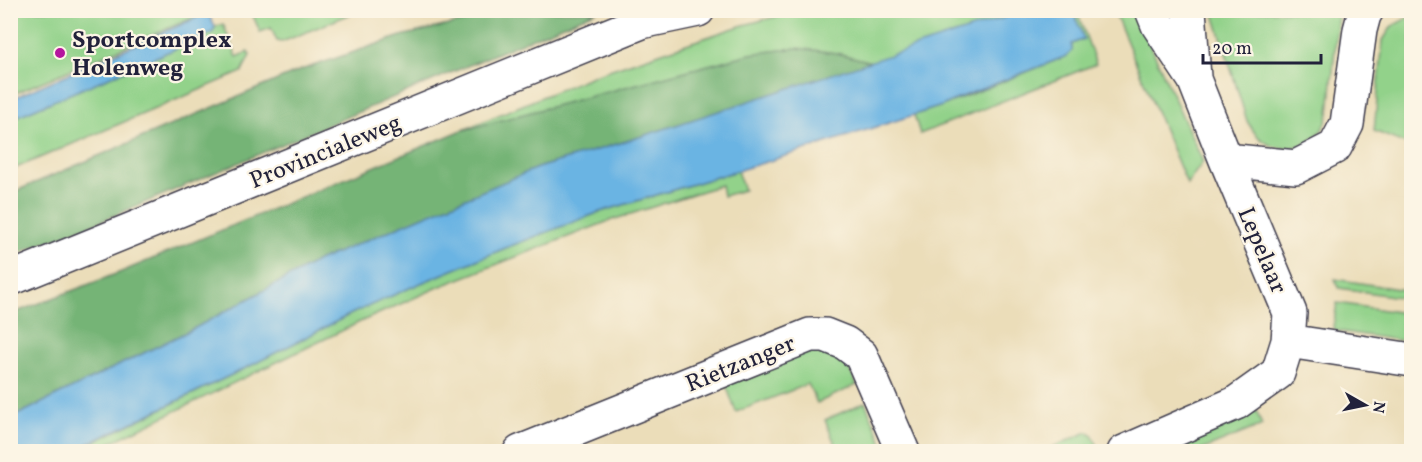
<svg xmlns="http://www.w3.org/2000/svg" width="1422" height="462" font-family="Vollkorn,serif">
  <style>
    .green { fill: #92d28a; stroke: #5a7a62; stroke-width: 1.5 }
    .forest { fill: #75b476; stroke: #4c6b58; stroke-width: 1.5 }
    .water { fill: #6bb4e3; stroke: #466b8f; stroke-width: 1.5 }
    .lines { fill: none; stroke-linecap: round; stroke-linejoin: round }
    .minor-casing { stroke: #403e4e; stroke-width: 36 }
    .major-casing { stroke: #403e4e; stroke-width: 36 }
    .minor { stroke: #fff; stroke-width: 33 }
    .major { stroke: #fff; stroke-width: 33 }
    .poi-dot { fill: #b5179e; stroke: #fcf5e5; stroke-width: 2 }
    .labels { text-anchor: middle; stroke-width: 4.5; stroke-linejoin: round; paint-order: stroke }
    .poi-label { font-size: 24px; font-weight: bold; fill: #22223b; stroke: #fcf5e5; text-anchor: start }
    .street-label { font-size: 24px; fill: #22223b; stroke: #fcf5e5 }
  </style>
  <rect width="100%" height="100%" fill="#fcf5e5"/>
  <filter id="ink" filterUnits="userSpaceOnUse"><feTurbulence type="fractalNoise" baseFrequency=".0167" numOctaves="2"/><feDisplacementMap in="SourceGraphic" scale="12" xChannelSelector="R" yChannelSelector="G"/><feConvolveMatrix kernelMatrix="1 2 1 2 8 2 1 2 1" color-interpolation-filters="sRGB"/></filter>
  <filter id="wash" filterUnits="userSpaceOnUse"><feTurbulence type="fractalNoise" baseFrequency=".008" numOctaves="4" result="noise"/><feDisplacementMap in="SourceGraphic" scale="24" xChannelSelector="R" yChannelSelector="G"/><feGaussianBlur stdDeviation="1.35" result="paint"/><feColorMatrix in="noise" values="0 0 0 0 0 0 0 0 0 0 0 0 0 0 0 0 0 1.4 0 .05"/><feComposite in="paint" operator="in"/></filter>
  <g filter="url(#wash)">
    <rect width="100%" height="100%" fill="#ebddb9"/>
    <path class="green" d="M11,10h198v1l-198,84z
      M251,11h107l-76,31 -5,-1 -6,-13 -11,4z
      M798,11h230l-156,51 -36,-9 -39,-5 -47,6 -290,77 137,-57 143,-48z
      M1073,11h4l19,53 -176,70 -6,-19 28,-9 125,-50 5,-12 11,-5z
      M1114,11h21l68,151 -16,22z
      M1213,11h127l-2,4 -9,99c-2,6 -4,13 -8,17 -13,16 -38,23 -56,11 -8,-4 -13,-13 -18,-21z
      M1411,16l1,42 -3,14 3,23 -1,51 -37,-15 9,-91 9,-14z
      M223,24l14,33 11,-5 2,3 -8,17 -231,98v-51l198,-85 4,-2 2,-5z
      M737,171l7,19 -21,6 -2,-11 -112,36 -168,65 -81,36 -267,129 -20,1 177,-86 103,-53 68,-30 87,-36 92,-35z
      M1335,279l76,12v8l-72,-11z
      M1337,303l74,11v28l-74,-11 -4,-4z
      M803,351c16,0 35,2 45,16 4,5 6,12 9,18l-40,18 -9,-19 -72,28 -10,-27z
      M865,402l21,49h-48l-13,-31z
      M1256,410l6,15 -63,26 -41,1z
      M1087,432l5,3 6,11 -14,5h-40z"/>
    <path class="forest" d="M509,11h88l-498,211 -88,34v-63l290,-123 100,-34z
      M797,48l39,5 36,9 -245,79 -90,27 -217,92 -125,68 -184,90v-104l110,-42 339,-141 290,-77z"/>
    <path class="water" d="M1028,10l45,1 11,28 -12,5v7l-5,5 -101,39 -24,11 -179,57 -163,49 -92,35 -87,36 -68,30 -103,53 -177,85h-62v-33l184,-90 125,-68 217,-92 90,-27z
      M203,15l7,2 5,10 -2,5 -3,2 -199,85v-20z"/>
  </g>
  <g filter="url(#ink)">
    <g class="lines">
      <defs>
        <path id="minor" d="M1189,10l5,67
          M1226,160l70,7 39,-20 12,-23 13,-94 4,-15 3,-5
          M1288,341l124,19
          M520,452l290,-117h15l20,8 16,12 42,97
          M1124,452l112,-49 42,-30 10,-32 2,-28 -64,-153 -32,-81 -36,-54 -6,-15"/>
        <path id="major" d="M641,22l57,-12
          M10,279l629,-256 23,-13"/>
      </defs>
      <use href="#minor" class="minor-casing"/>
      <use href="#major" class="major-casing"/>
      <use href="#minor" class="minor"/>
      <use href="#major" class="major"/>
    </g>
  </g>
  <circle class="poi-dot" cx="60" cy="53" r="6"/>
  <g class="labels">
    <g class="poi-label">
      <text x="72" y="47">Sportcomplex<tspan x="72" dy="28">Holenweg</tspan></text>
    </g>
    <g class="street-label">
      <text transform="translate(325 151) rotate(-22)" y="8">Provincialeweg</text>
      <text transform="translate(1263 250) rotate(67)" y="8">Lepelaar</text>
      <text transform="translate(740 363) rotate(-22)" y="8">Rietzanger</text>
    </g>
  </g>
  <rect width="1422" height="462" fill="none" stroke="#fcf5e5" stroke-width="36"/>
  <g transform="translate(1365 405) rotate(99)" stroke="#fcf5e5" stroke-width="4.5" paint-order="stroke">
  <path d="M0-4.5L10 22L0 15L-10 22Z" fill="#22223b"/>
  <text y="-9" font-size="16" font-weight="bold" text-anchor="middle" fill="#22223b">N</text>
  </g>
  <path d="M1203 54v9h118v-9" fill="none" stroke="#22223b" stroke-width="3"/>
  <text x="1212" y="54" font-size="18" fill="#22223b" stroke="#fcf5e5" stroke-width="4.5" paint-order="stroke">20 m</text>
</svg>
